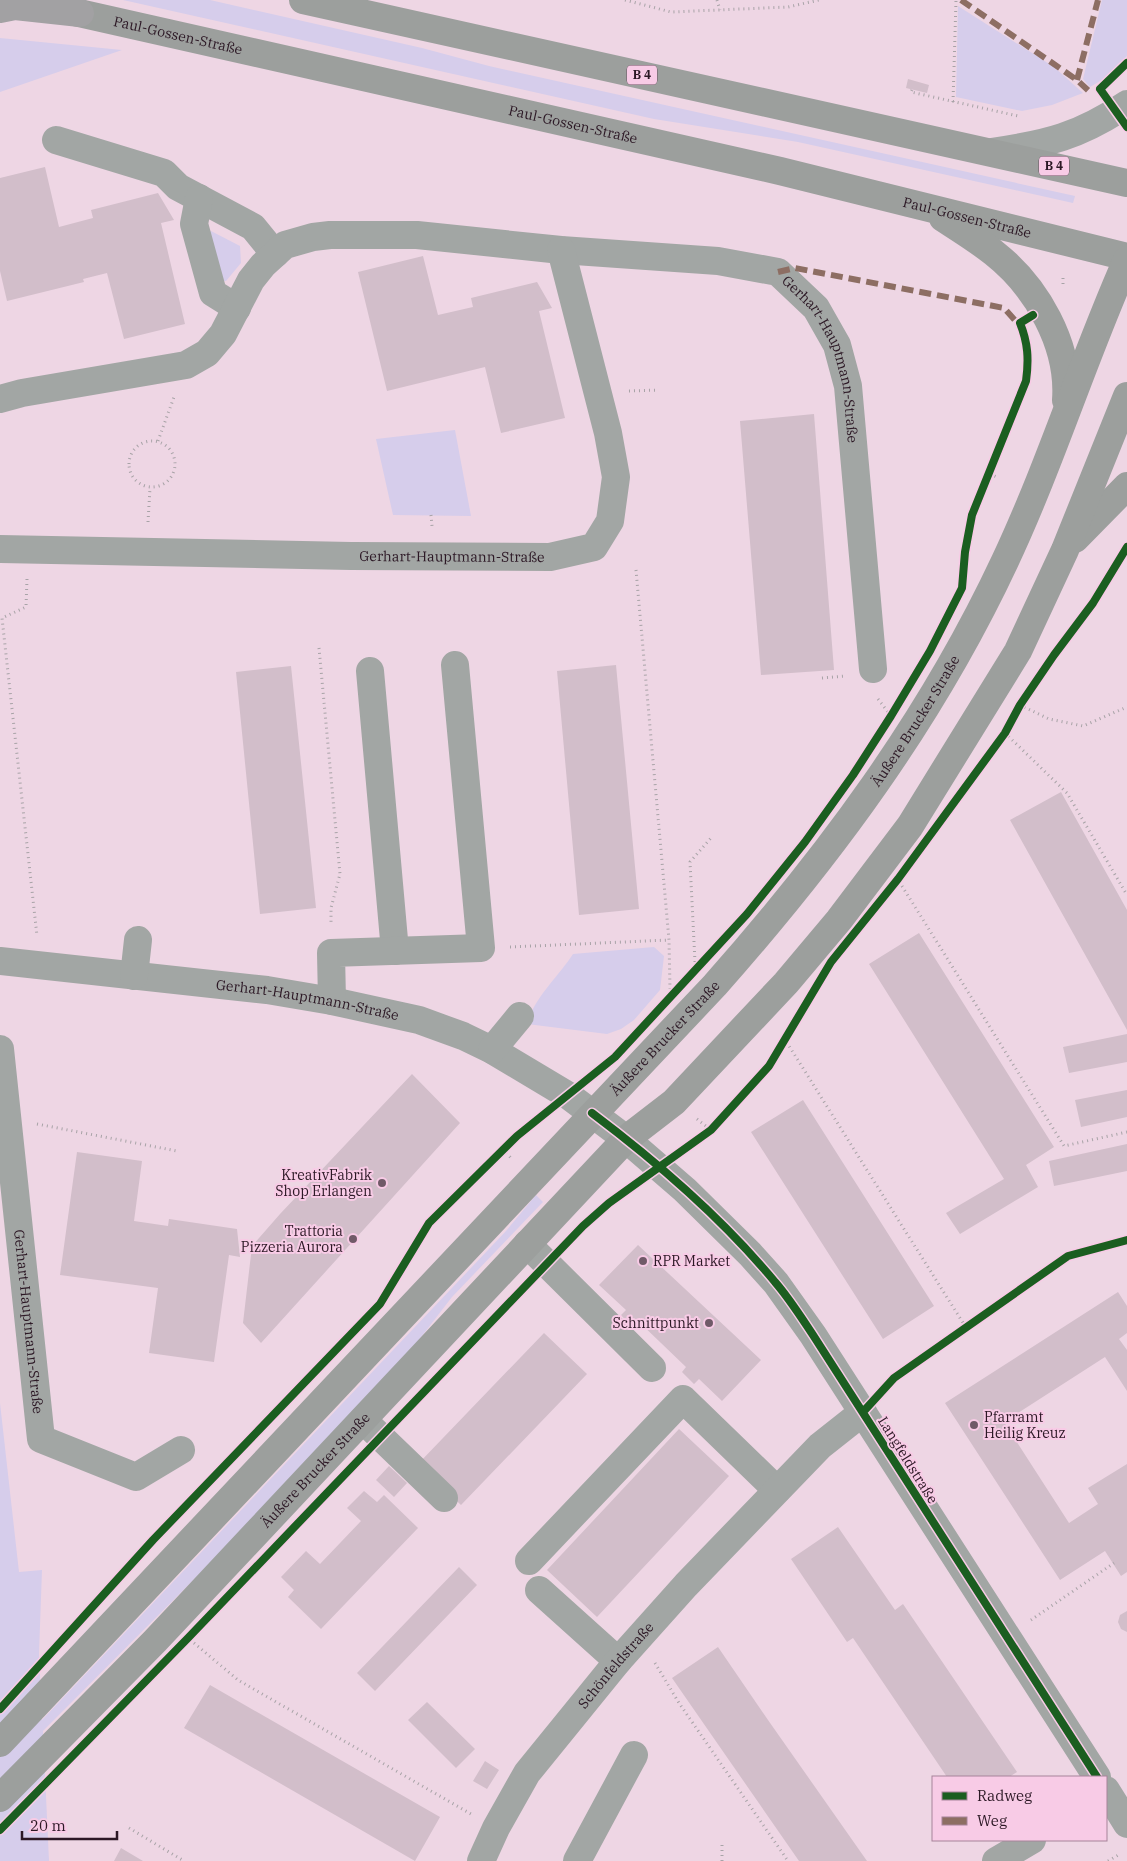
<svg xmlns="http://www.w3.org/2000/svg" width="1127" height="1861" font-family="'IBM Plex Serif',serif">
  <style>
    .green { fill: #d6cdeb }
    .building { fill: #d2beca }
    .lines { fill: none; stroke-linecap: round; stroke-linejoin: round }
    .path { stroke: #a8a3a7; stroke-width: 3; stroke-dasharray: 1 4; stroke-linecap: butt }
    .minor { stroke: #a2a6a4; stroke-width: 28 }
    .major { stroke: #9c9f9d; stroke-width: 28 }
    .highway { stroke: #a2a1a3; stroke-width: 28 }
    .quiet { stroke: #8d6e63; stroke-width: 6; stroke-dasharray: 12 6; stroke-linecap: butt }
    .cycleway-casing { stroke: #f8cbe6; stroke-width: 11 }
    .cycleway { stroke: #1b5e20; stroke-width: 8 }
    .poi-dot { fill: #705a68; stroke: #f8cbe6; stroke-width: 2 }
    .labels { text-anchor: middle; stroke-width: 4; stroke-linejoin: round; paint-order: stroke }
    .shield { fill: #f8cbe6; stroke: #694e5f; stroke-width: 1 }
    .shield-label { font-size: 12px; font-weight: bold; fill: #2c1825 }
    .street-label { font-size: 14px; fill: #2c1825; stroke: #f8cbe6 }
    .poi-label { font-size: 14px; fill: #2c1825; stroke: #f8cbe6; text-anchor: end }
  </style>
  <rect width="100%" height="100%" fill="#eed6e4"/>
  <path class="green" d="M123,0h87l212,48 67,18 586,130 -2,7 -275,-61 -144,-23z
    M1102,0h25v56l-25,24 -12,7 -7,-8z
    M958,6l96,61 29,26 -31,12 -30,6 -66,-14z
    M0,38l122,12 -122,42z
    M211,231l29,15 1,17 -15,18h-3l-15,-48z
    M455,430l16,86 -78,-1 -17,-76z
    M654,947l10,9 -4,34 -26,30 -13,9 -14,5 -80,-10c7,-26 31,-47 46,-70z
    M536,1195l7,7 -91,95 -64,83 -131,136 -214,215 6,130h-49v-458l19,169 23,-2 -3,84 3,66 464,-489z"/>
  <path class="building" d="M908,79l21,6 -2,8 -21,-5z
    M45,167l14,60 34,-9 -2,-8 67,-17 16,27 -13,3 24,101 -61,15 -17,-66 -24,6 1,3 -77,19 -7,-30v-93z
    M423,256l15,59 35,-8 -2,-9 66,-16 15,26 -13,3 26,107 -64,15 -16,-66 -98,24 -29,-119z
    M814,414l20,256 -73,5 -21,-254z
    M616,665l23,244 -60,6 -22,-244z
    M291,666l25,242 -56,6 -24,-242z
    M1061,792l66,118v120l-117,-210z
    M919,933l135,214 -28,18 12,22 -78,47 -14,-21 58,-34 -135,-215z
    M1127,1034v28l-58,11 -6,-26z
    M412,1074l48,49 -199,220 -18,-20 9,-77 28,-32z
    M1127,1090v27l-46,10 -6,-27z
    M803,1100l131,206 -51,33 -132,-207z
    M1127,1144v27l-73,15 -5,-25z
    M77,1152l65,9 -8,60 34,5 1,-7 68,10 3,28 -11,-2 -15,107 -65,-9 9,-65 -98,-13z
    M638,1245l123,115 -39,41 -23,-22 -5,5 -12,-12 4,-5 -50,-48 -6,6 -9,-10 5,-5 -27,-25z
    M1118,1292l9,14v27l-8,6 8,11v41l-22,-34 -101,65 65,101 29,-19 -10,-16 39,-24v108l-6,4 -16,-25 -45,29 -115,-177z
    M544,1333l43,41 -126,131 -43,-41z
    M679,1429l50,47 -132,141 -50,-47z
    M389,1466l18,17 -13,14 -18,-17z
    M364,1491l13,11 7,-7 34,33 -97,101 -33,-32 6,-7 -13,-13 25,-26 14,13 41,-43 -14,-13z
    M838,1527l57,83 8,-6 114,168 -8,5h-62l-94,-139 -6,4 -56,-83z
    M459,1567l18,18 -102,106 -18,-18z
    M1127,1611v21l-6,-3 -3,-7 2,-7z
    M718,1647l50,73 99,141h-68l-127,-183z
    M210,1685l230,132 -25,44 -231,-133z
    M427,1702l48,47 -19,19 -48,-48z
    M485,1761l14,9 -12,19 -14,-8z
    M121,1848l22,13h-29z"/>
  <g class="lines">
    <path class="path" d="M625,0l46,12 117,-5 31,-7
      M717,0l3,10
      M912,90l-1,2 107,24
      M953,102l3,-102
      M1063,284v-8
      M629,391l30,-1
      M129 464a23 23 0 1 1 46 0a23 23 0 1 1-46 0Z
      M158,441l16,-44
      M990,474l9,4
      M431,515l1,11
      M148,522l2,-34
      M636,570l33,370 1,49
      M27,579l-1,28 -24,11 35,318
      M319,648l21,226 -9,34v14
      M822,678l24,-2
      M878,699l10,13
      M1020,705l29,14 34,7 44,-19
      M1005,733l62,60 60,102
      M902,886l162,260 63,-14
      M510,947l159,-7
      M695,962l-5,-100 21,-24
      M784,1038l181,288
      M697,1119l14,11
      M37,1124l140,27
      M503,1149l8,9
      M1031,1620l83,-57
      M194,1643l44,37 233,134
      M655,1663l24,40 109,158
      M129,1828l55,33
      M722,1861v-17
      M1108,1861l12,-7"/>
    <g class="minor">
      <path d="M56,140l108,33 14,14 75,40 22,27"/>
      <path d="M991,152c56,-8 89,-16 136,-48"/>
      <path d="M199,198l-5,26 19,69 24,15"/>
      <path id="s1" d="M0,399l22,-6 164,-28 21,-12 16,-19 28,-54 12,-15 22,-20 28,-8 17,-2h87l144,15 157,11 60,11 38,36 21,37 11,41 25,283"/>
      <path id="s2" d="M0,549l351,7 199,1 44,-10 16,-26 6,-44 -8,-44 -47,-183"/>
      <path d="M370,671l25,280"/>
      <path id="s3" d="M0,961l267,29 65,11 87,19 44,16 29,14 77,46 57,43 59,51 65,64 26,29 37,52 284,442"/>
      <path d="M134,976l4,-36"/>
      <path d="M332,1001l-1,-48 150,-5 -26,-283"/>
      <path id="s4" d="M0,1049l41,390 95,38 45,-27"/>
      <path d="M492,1050l28,-34"/>
      <path d="M527,1244l125,124"/>
      <path d="M363,1420l81,78"/>
      <path d="M529,1561l154,-162 94,91"/>
      <path d="M539,1590l79,71"/>
      <path d="M1106,1790l21,34"/>
      <path id="s5" d="M481,1861l15,-33 31,-55 91,-112 68,-76 134,-139 43,-34"/>
      <path d="M577,1861l57,-106"/>
      <path d="M996,1861l36,-21"/>
    </g>
    <g class="major">
      <path d="M303,0l824,183"/>
      <path id="s6" d="M57,8l723,163 347,86"/>
      <path d="M943,218c17,11 35,22 51,35 43,34 76,92 72,147"/>
      <path d="M1075,539l52,-53"/>
      <path id="s7" d="M0,1743l715,-758c115,-130 216,-266 290,-424 46,-98 78,-202 122,-301"/>
      <path id="s8" d="M0,1798l155,-157 471,-502 48,-37 112,-119 53,-63 71,-94 108,-175 47,-101 62,-154"/>
    </g>
    <path class="highway" d="M0,9l15,-3 65,7"/>
    <path class="quiet" d="M961,0l116,80 15,14
      M1077,80l21,-80
      M778,272l17,-4 209,40 17,19"/>
    <defs>
      <path id="cycleway" d="M1127,63l-27,26 27,38
        M592,1113c65,49 131,106 183,169 14,16 26,35 38,53l284,442
        M863,1412l31,-34 174,-122 59,-16
        M0,1709l153,-169 227,-236 49,-81 88,-87 98,-79 132,-143 58,-72 48,-67 38,-59 39,-65 32,-63 3,-36 7,-37 54,-134c3,-22 2,-38 -6,-58l13,-8
        M0,1830l188,-192 395,-412 26,-23 102,-73 58,-64 62,-104 67,-83 107,-146 15,-28 34,-50 39,-52 34,-56"/>
    </defs>
    <use href="#cycleway" class="cycleway-casing"/>
    <use href="#cycleway" class="cycleway"/>
  </g>
  <g class="poi-dot">
    <circle cx="382" cy="1183" r="5"/>
    <circle cx="353" cy="1239" r="5"/>
    <circle cx="643" cy="1261" r="5"/>
    <circle cx="709" cy="1323" r="5"/>
    <circle cx="974" cy="1425" r="5"/>
  </g>
  <g class="labels">
    <g class="shield">
      <rect x="627" y="65.5" width="30" height="19" rx="4"/>
      <rect x="1039" y="156.5" width="30" height="19" rx="4"/>
    </g>
    <g class="shield-label">
      <text x="642" y="79">B 4</text>
      <text x="1054" y="170">B 4</text>
    </g>
    <g class="street-label">
      <text dy="5" stroke="none"><textPath href="#s6" startOffset="124">Paul-Gossen-Straße</textPath></text>
      <text dy="5" stroke="none"><textPath href="#s6" startOffset="529">Paul-Gossen-Straße</textPath></text>
      <text dy="5" stroke="none"><textPath href="#s6" startOffset="934">Paul-Gossen-Straße</textPath></text>
      <text dy="5" stroke="none"><textPath href="#s1" startOffset="946">Gerhart-Hauptmann-Straße</textPath></text>
      <text dy="5" stroke="none"><textPath href="#s2" startOffset="452">Gerhart-Hauptmann-Straße</textPath></text>
      <text dy="5" stroke="none"><textPath href="#s7" startOffset="1374">Äußere Brucker Straße</textPath></text>
      <text dy="5" stroke="none"><textPath href="#s3" startOffset="310">Gerhart-Hauptmann-Straße</textPath></text>
      <text dy="5" stroke="none"><textPath href="#s7" startOffset="969">Äußere Brucker Straße</textPath></text>
      <text dy="5" stroke="none"><textPath href="#s4" startOffset="274">Gerhart-Hauptmann-Straße</textPath></text>
      <text transform="translate(908 1460) rotate(58)" y="5">Langfeldstraße</text>
      <text dy="5" stroke="none"><textPath href="#s8" startOffset="455">Äußere Brucker Straße</textPath></text>
      <text dy="5" stroke="none"><textPath href="#s5" startOffset="239">Schönfeldstraße</textPath></text>
    </g>
    <g class="poi-label">
      <text x="372" y="1180">KreativFabrik<tspan x="372" dy="16">Shop Erlangen</tspan></text>
      <text x="343" y="1236">Trattoria<tspan x="343" dy="16">Pizzeria Aurora</tspan></text>
      <text x="653" y="1266" text-anchor="start">RPR Market</text>
      <text x="699" y="1328">Schnittpunkt</text>
      <text x="984" y="1422" text-anchor="start">Pfarramt<tspan x="984" dy="16">Heilig Kreuz</tspan></text>
    </g>
  </g>
  <rect x="932" y="1776" width="175" height="65" fill="#f8cbe6" stroke="#a68399"/>
  <rect x="942" y="1792" width="25" height="8" fill="#1b5e20" stroke="#a68399"/>
  <text x="977" y="1801" font-size="15" fill="#2c1825">Radweg</text>
  <rect x="942" y="1817" width="25" height="8" fill="#8d6e63" stroke="#a68399"/>
  <text x="977" y="1826" font-size="15" fill="#2c1825">Weg</text>
  <path d="M22 1831v8h95v-8" fill="none" stroke="#2c1825" stroke-width="2.5"/>
  <text x="30" y="1831" font-size="15" fill="#2c1825" stroke="#f8cbe6" stroke-width="4" paint-order="stroke">20 m</text>
</svg>
